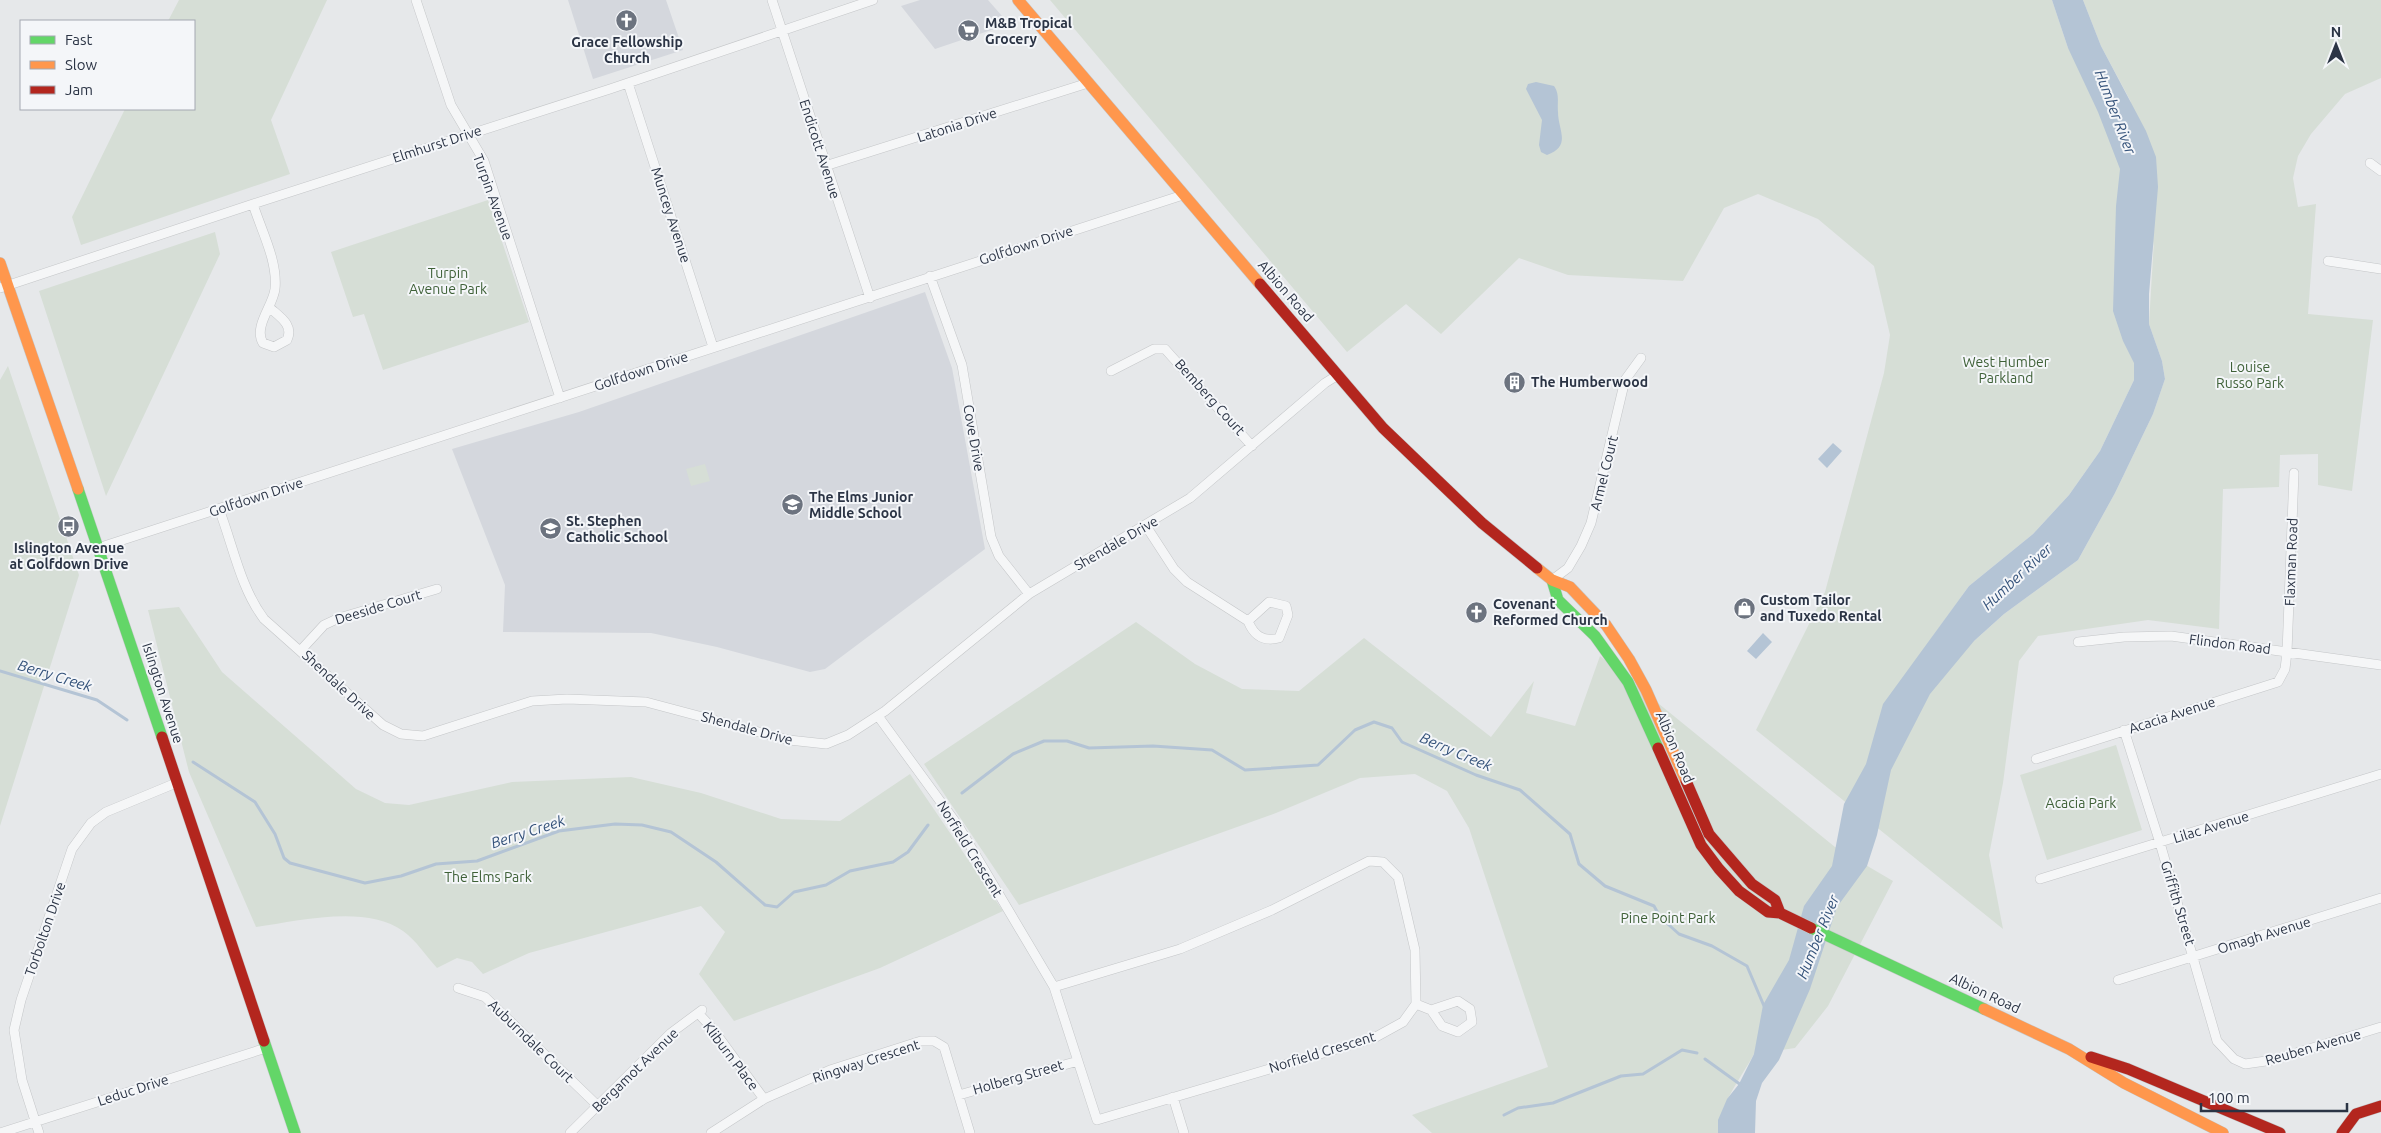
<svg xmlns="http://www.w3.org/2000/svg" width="2381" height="1133" font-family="Ubuntu,sans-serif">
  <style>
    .built { fill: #d4d7dd }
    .green { fill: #d6ded6; fill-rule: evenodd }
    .water { fill: #b4c4d5 }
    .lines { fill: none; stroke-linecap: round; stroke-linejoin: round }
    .stream { stroke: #b4c4d5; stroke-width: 3 }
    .street-casing { stroke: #c4c6c8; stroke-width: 10 }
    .fast-casing { stroke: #c4c6c8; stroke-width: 12 }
    .slow-casing { stroke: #c4c6c8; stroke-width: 12 }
    .jam-casing { stroke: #c4c6c8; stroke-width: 12 }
    .street { stroke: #f5f6f7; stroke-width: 9 }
    .fast { stroke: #63d668; stroke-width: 11 }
    .slow { stroke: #ff974d; stroke-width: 11 }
    .jam { stroke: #b3261e; stroke-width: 11 }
    .labels { text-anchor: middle; stroke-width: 4; stroke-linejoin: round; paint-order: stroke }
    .poi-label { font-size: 14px; font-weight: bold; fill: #2b3445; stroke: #f4f6f9; text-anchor: start }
    .street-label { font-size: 14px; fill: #2b3445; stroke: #f4f6f9 }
    .park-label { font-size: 14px; fill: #3f6138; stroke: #f4f6f9 }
    .water-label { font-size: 15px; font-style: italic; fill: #34527a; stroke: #f4f6f9 }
  </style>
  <rect width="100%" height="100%" fill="#e6e8ea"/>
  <path class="built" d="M568,0h98l17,50 -90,29z
    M920,0h68l21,24 -74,25 -34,-43z
    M925,292l27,76 33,181 -160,120 -15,3 -93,-25 -66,-14 -148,-1 2,-47 -53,-136 127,-37z"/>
  <path class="green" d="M179,0h148l-56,120 19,54 -209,71 -9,-28 53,-108h69v-88h-26z
    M1050,0h1002l16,48 63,54 -30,-56 -18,-46h298v78l-36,16 -34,40 -13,22 -5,22 5,29 18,-3 -8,110 65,6 -21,171 -34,-6v-31l-38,1 -1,32 -56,2 -4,140 -71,-9 -110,16 -19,25 -16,122 -14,72 14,74 -247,-199 69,-138 59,-219 6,-38 -16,-69 -56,-47 -60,-25 -34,14 -41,73 -115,-6 -49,-17 -78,76 -35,-30 -59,48zM2154,240l-5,84 13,37 3,18 -12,35 -38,79 -37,67 -74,54 -30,27 -46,2 41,-57 64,-52 36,-39 31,-44 34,-71v-17z
    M488,200l41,122 -146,48 -19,-56 -11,3 -22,-65z
    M215,232l5,22 -114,242 -67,-205z
    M8,366l71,209 -79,251v-446z
    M705,464l5,17 -19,5 -5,-17z
    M179,607l43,65 134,117 29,14 24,2 103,-23 119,-5 70,16 80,26 59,2 70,-47 93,137 -123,57 -146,53 -35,-47 26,-42 -24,-26 -172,47 -46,21 -11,-12 -15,-4 -20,10c-11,-12 -21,-28 -34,-37 -37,-27 -105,-10 -147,-4l-67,-155 -41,-162z
    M1136,622l59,42 47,25 57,2 65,-53 127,99 43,-56 -8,32 49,13 25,-70 235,191 58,34 -65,125 -33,42 -41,6c-13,24 -35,51 -36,79h-286l-20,-18 136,-48 -79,-239 -22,-37 -32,-17 -55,4 -84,35 -257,92 -95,-141z
    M2116,745l26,85 -95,30 -27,-85z"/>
  <path class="water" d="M2052,0h31l18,46 45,85 10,26 2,30 -9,107v30l13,37 3,18 -12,35 -38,79 -37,67 -74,54 -30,27 -44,53 -39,76 -14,65 -10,31 -30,41 -27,82 -31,71 -17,23 -6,18 -1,32h-37v-13l9,-21 12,-15 15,-30 9,-49 26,-45 15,-54 28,-40 12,-62 22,-40 17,-60 86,-118 64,-52 36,-39 31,-44 34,-71v-17l-11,-22 -10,-30 3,-105 4,-37 -22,-57 -30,-64z
    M1536,82l18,4c6,9 3,15 4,26 0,18 14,34 -11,43l-6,-3 -2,-7 3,-25 -16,-31 2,-5z
    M1833,443l9,8 -15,17 -9,-9z
    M1763,633l9,9 -16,17 -9,-8z"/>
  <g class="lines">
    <path class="stream" d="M0,671l97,29 30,20
      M193,762l62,40 20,32 9,24 6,5 75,20 36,-7 35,-12 41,-3 82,-30 56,-7 27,1 29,7 45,30 49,43 12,2 17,-15 32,-7 24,-14 43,-9 15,-10 20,-27
      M962,793l51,-39 31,-13h23l22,7 64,-2 59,4 33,20 73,-5 37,-35 19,-8 18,6 10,14 74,33 44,15 50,44 9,30 26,22 49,20 6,11 19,17 33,12 35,20 17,40
      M1705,1059l36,26
      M1504,1115l14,-7 35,-5 68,-27 22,-2 39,-24 15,3"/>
    <defs>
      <path id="street" d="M416,0l35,105 33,56 76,237
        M772,0l98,298
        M628,83l85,264
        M2370,163l11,8
        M825,166l263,-83
        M253,204c8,26 25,57 22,85 -2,17 -22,38 -12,54l11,4 13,-7c7,-15 -7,-23 -17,-32
        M2328,261l53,8
        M930,276l32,89 29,172 8,19 30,38
        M0,288l253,-84 357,-115 263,-89
        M1111,371l43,-22h11l87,97
        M219,509c14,36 21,78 45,110l119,106 18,9 22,2 109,-35 35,-2 79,3 143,38 37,4 22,-9 37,-24 144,-117 161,-96 135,-115 13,-8
        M1146,526l28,43 13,13 61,39c6,15 15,21 31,17l9,-23 -2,-9 -17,-4 -21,19
        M98,548l1085,-353
        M1552,580l16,-12 13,-22 10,-23 34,-143 16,-22
        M2078,642l46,-5 47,-1 210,29
        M301,650l23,-25 15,-7 98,-29
        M878,716l81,111 95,160 43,133 277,-82 29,-16 13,-18 -1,-54 -17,-73 -15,-15 -14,-1 -97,49 -92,39 -126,38
        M2124,730l36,113 57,198 17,18 11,5 28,-4 108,-33
        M2036,759l242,-77 7,-13 2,-17 7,-179
        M2040,879l341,-105
        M2118,980l263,-82
        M458,988l27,9 112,108
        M1416,1004l15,6 11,16 16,6 14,-10 -2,-13 -12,-8 -27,9
        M698,1013l14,15 52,71
        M959,1095l119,-34
        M1173,1097l11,36
        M0,1133l266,-85
        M39,1133l-17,-53 -8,-50 7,-30 51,-151 19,-26 15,-11 70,-29
        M570,1133l101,-100 31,-23
        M711,1133l53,-34 66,-29 91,-29h13l10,6 26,86"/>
      <path id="fast" d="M78,489l84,248
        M1552,580l6,20 37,36 33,46 30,66
        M1811,928l173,81
        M264,1041l31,92"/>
      <path id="slow" d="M1018,0l242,284
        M0,263l78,226
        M1537,568l15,12 18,7 36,38 23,34 17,31 40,91
        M1984,1009l85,40 55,34 99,50"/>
      <path id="jam" d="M1260,284l123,144 99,95 55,45
        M162,737l102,304
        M1658,748l43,97 18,24 20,22 29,21 12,1 31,15
        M1686,781l23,53 43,50 23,16 5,13
        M2091,1057l37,12 152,64
        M2342,1133l14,-19 25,-8"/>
    </defs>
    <use href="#street" class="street-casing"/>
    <use href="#fast" class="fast-casing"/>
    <use href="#slow" class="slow-casing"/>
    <use href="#jam" class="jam-casing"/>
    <use href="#street" class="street"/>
    <use href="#fast" class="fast"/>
    <use href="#slow" class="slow"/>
    <use href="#jam" class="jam"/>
  </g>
  <defs>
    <symbol id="church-disc" viewBox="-11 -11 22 22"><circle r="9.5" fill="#6c737f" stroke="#f4f6f9"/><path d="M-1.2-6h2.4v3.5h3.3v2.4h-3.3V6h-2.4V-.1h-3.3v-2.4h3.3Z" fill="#fff"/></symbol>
    <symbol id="supermarket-disc" viewBox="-11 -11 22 22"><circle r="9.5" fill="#6c737f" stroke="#f4f6f9"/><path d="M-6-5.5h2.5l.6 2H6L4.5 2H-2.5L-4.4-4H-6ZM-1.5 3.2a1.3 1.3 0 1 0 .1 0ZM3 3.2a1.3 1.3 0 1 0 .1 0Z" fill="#fff"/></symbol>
    <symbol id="building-disc" viewBox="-11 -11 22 22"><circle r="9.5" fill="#6c737f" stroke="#f4f6f9"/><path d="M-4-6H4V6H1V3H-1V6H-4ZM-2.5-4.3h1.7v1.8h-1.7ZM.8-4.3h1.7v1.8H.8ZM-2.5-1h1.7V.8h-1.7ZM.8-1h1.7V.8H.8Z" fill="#fff"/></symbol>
    <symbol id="school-disc" viewBox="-11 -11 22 22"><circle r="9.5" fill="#6c737f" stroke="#f4f6f9"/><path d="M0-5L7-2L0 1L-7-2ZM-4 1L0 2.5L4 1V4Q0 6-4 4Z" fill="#fff"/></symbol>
    <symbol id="bus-disc" viewBox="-11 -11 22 22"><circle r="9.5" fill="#6c737f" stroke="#f4f6f9"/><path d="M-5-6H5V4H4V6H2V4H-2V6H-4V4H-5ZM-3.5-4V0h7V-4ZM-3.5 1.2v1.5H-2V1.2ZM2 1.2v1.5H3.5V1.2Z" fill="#fff"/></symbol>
    <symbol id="shop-disc" viewBox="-11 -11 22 22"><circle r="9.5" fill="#6c737f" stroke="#f4f6f9"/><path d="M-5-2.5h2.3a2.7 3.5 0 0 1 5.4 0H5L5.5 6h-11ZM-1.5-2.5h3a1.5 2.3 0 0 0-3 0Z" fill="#fff"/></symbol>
  </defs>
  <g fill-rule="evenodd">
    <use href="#church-disc" x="614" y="8" width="25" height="25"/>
    <use href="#supermarket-disc" x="956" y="18" width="25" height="25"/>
    <use href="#building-disc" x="1502" y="370" width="25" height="25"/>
    <use href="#school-disc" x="780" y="492" width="25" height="25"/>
    <use href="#bus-disc" x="56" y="514" width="25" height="25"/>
    <use href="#school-disc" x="538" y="516" width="25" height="25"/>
    <use href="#shop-disc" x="1732" y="596" width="25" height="25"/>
    <use href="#church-disc" x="1464" y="600" width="25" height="25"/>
  </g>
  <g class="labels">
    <g class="poi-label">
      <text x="985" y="28">M&amp;B Tropical<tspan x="985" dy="16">Grocery</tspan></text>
      <text x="627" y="47" text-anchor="middle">Grace Fellowship<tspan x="627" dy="16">Church</tspan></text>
      <text x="1531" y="387">The Humberwood</text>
      <text x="809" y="502">The Elms Junior<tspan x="809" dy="16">Middle School</tspan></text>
      <text x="566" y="526">St. Stephen<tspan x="566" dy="16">Catholic School</tspan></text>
      <text x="69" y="553" text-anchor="middle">Islington Avenue<tspan x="69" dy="16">at Golfdown Drive</tspan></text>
      <text x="1760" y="605">Custom Tailor<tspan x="1760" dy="16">and Tuxedo Rental</tspan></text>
      <text x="1493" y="609">Covenant<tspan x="1493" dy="16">Reformed Church</tspan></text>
    </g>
    <g class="street-label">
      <text transform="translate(957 125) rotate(-18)" y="5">Latonia Drive</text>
      <text transform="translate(437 144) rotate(-18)" y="5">Elmhurst Drive</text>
      <text transform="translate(820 149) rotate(72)" y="5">Endicott Avenue</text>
      <text transform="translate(493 197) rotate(70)" y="5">Turpin Avenue</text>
      <text transform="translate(671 215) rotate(72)" y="5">Muncey Avenue</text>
      <text transform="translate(1026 245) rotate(-18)" y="5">Golfdown Drive</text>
      <text transform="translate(1286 291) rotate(49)" y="5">Albion Road</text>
      <text transform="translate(641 371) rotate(-18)" y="5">Golfdown Drive</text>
      <text transform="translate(1210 397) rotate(48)" y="5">Bemberg Court</text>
      <text transform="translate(974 438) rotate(80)" y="5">Cove Drive</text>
      <text transform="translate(1604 473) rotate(-76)" y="5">Armel Court</text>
      <text transform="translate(256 497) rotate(-18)" y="5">Golfdown Drive</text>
      <text transform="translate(1116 543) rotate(-30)" y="5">Shendale Drive</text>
      <text transform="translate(2291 562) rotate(-88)" y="5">Flaxman Road</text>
      <text transform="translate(378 607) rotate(-17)" y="5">Deeside Court</text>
      <text transform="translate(2230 644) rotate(7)" y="5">Flindon Road</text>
      <text transform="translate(339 685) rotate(43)" y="5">Shendale Drive</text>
      <text transform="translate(163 693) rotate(72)" y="5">Islington Avenue</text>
      <text transform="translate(2172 715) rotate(-18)" y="5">Acacia Avenue</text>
      <text transform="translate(747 728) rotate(15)" y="5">Shendale Drive</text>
      <text transform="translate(1675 747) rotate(67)" y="5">Albion Road</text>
      <text transform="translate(2211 827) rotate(-17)" y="5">Lilac Avenue</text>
      <text transform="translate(970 849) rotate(58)" y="5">Norfield Crescent</text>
      <text transform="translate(2178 903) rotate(73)" y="5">Griffith Street</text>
      <text transform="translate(45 929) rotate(-71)" y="5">Torbolton Drive</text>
      <text transform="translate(2264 935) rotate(-17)" y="5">Omagh Avenue</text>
      <text transform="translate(1985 993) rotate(25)" y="5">Albion Road</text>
      <text transform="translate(531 1041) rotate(44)" y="5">Auburndale Court</text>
      <text transform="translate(2313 1047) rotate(-16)" y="5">Reuben Avenue</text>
      <text transform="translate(1322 1052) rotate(-17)" y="5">Norfield Crescent</text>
      <text transform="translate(731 1056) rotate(53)" y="5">Kliburn Place</text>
      <text transform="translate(866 1061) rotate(-18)" y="5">Ringway Crescent</text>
      <text transform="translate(635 1070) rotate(-44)" y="5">Bergamot Avenue</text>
      <text transform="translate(1018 1077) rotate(-16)" y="5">Holberg Street</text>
      <text transform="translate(133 1090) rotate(-18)" y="5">Leduc Drive</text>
    </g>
    <g class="park-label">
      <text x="448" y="278">Turpin<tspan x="448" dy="16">Avenue Park</tspan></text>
      <text x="2006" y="367">West Humber<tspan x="2006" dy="16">Parkland</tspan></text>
      <text x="2250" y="372">Louise<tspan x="2250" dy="16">Russo Park</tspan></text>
      <text x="2081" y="808">Acacia Park</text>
      <text x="488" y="882">The Elms Park</text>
      <text x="1668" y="923">Pine Point Park</text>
    </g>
    <g class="water-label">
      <text transform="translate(2115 112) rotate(69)" y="5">Humber River</text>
      <text transform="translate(2017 577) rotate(-43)" y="5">Humber River</text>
      <text transform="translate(55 676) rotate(17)" y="5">Berry Creek</text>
      <text transform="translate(1456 752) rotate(23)" y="5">Berry Creek</text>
      <text transform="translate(528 832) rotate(-18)" y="5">Berry Creek</text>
      <text transform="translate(1818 937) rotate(-68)" y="5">Humber River</text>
    </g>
  </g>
  <rect x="20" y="20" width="175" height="90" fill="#f4f6f9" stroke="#a4a8b1"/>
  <rect x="30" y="36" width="25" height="8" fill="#63d668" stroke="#a4a8b1"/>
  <text x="65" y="45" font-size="15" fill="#2b3445">Fast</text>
  <rect x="30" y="61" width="25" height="8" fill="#ff974d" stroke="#a4a8b1"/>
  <text x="65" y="70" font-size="15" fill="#2b3445">Slow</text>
  <rect x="30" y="86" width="25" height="8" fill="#b3261e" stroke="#a4a8b1"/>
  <text x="65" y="95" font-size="15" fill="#2b3445">Jam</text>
  <g transform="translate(2336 45)" stroke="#f4f6f9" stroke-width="4" paint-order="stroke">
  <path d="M0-4L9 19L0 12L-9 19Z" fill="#2b3445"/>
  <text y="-8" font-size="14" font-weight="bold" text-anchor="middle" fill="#2b3445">N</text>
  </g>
  <path d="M2201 1103v8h146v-8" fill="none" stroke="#2b3445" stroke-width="2.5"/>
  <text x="2208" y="1103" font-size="15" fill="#2b3445" stroke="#f4f6f9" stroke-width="4" paint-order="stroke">100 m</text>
</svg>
